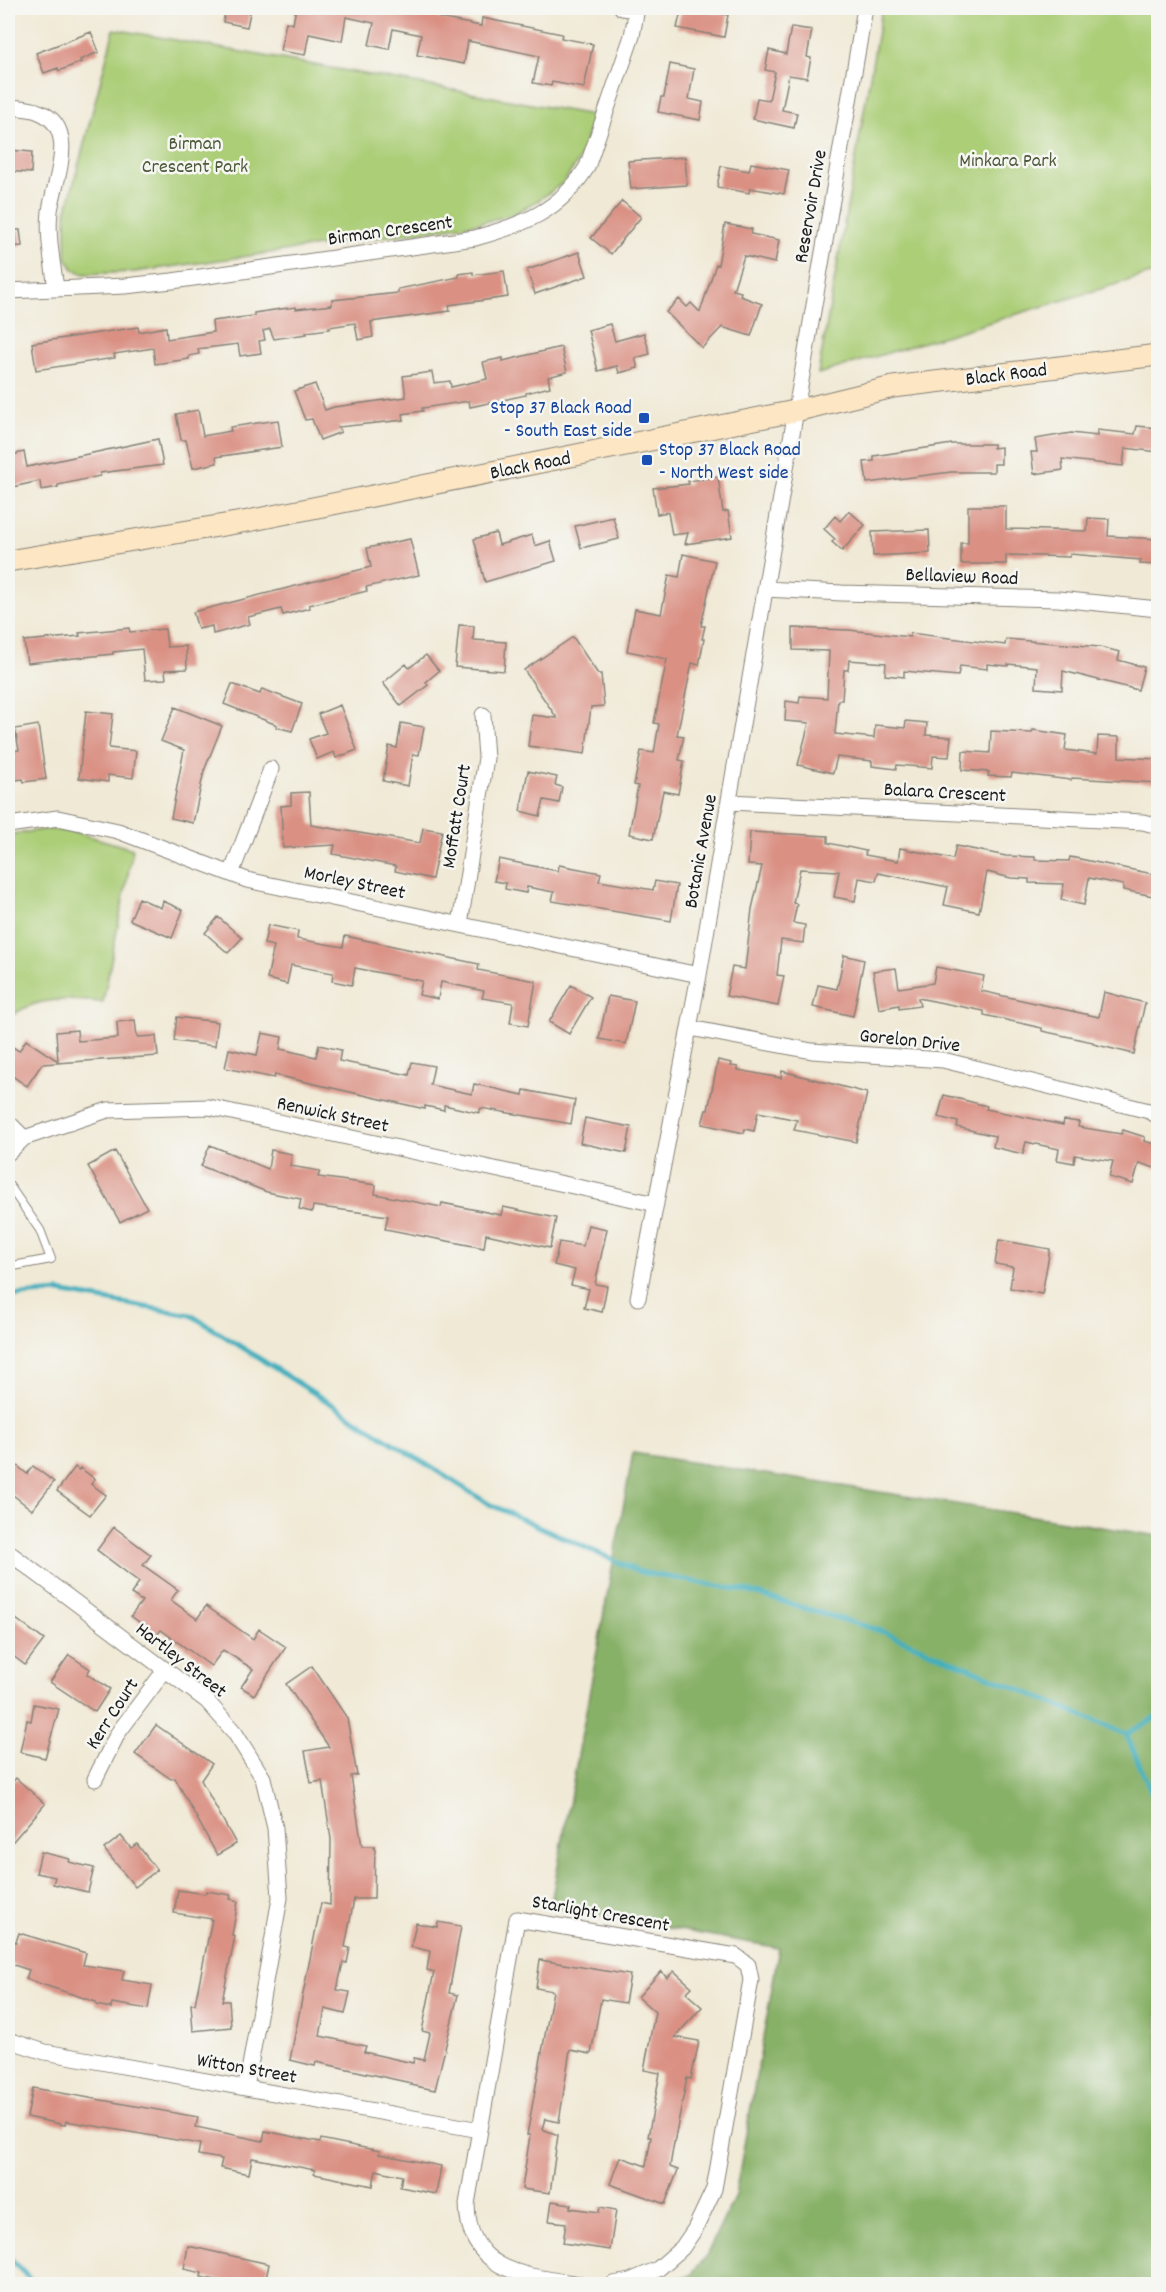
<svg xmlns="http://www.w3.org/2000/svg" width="1166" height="2292" font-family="Dekko,sans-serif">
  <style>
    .green { fill: #abce77; stroke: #64754a; stroke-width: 1.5 }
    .forest { fill: #88b168; stroke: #526642; stroke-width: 1.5 }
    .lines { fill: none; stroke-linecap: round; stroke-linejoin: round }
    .stream { stroke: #41afbe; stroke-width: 5 }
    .building { fill: #da9184 }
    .service-casing { stroke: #868278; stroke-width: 10 }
    .minor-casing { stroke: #868278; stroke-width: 17 }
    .secondary-casing { stroke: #868278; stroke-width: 23 }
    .service { stroke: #fff; stroke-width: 8 }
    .minor { stroke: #fff; stroke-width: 15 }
    .secondary { stroke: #fce6c4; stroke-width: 21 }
    .transit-dot { fill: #1a4fb4; stroke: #f6f6f2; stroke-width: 2 }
    .labels { text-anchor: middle; stroke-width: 5; stroke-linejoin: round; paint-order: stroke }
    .park-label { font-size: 20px; fill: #4e5a3c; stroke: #f6f6f2 }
    .street-label { font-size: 20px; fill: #1c1c1c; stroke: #f6f6f2 }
    .transit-label { font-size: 20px; fill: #164399; stroke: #f6f6f2; text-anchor: end }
  </style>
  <rect width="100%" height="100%" fill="#f6f6f2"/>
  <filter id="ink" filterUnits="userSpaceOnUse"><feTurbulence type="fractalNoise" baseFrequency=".0167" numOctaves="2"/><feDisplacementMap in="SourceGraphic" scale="12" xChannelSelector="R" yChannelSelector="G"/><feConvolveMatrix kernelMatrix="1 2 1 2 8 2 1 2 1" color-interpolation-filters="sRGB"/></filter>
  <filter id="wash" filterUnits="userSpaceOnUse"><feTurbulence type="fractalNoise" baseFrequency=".008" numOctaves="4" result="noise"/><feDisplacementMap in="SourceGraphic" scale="24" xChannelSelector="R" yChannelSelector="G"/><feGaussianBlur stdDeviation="1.35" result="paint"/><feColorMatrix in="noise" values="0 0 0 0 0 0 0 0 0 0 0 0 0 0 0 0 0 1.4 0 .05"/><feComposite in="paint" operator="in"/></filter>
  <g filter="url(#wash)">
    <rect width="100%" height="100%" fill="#f0e9d5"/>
    <path class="green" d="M882,8h276v245l-1,19 -339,102z
      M114,29l478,86h1l-12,42 -17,25 -25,18 -27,15 -37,9 -341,48 -50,2 -11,-5 -7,-11v-45z
      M47,829l28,3 58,17 -30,153c-34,-3 -67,-7 -95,17v-184z"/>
    <path class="forest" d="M633,1453l525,83v748h-491l24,-10 14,-16 30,-62 44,-248 -220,-40 -7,-10z"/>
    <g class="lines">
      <path class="stream" d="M8,1296l51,-4 132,23 298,189 151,68 107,19 134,40 245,103 32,73
        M1126,1734l32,-17
        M8,2257l27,27"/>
    </g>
    <g id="blocks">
      <path class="building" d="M226,8h25l-4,19 -24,-5z
        M296,8h109l34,6v4l42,8 1,-8 80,16 -1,4 32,6 -9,44 -32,-6 -1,4 -18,-3 6,-27 -71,-15 -4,23 -47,-9 4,-20 -28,-6 -4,20 -20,-4 5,-22 -28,-6 -4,24 -33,-7 -4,21 -25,-4 6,-29 7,2z
        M685,8h24v3l19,4 -4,22 -47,-9 4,-17 3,1z
        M791,27l21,3 -5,27 4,1 -4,20 -18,-3 -7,35 15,3 -3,15 -41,-9 4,-21 12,2 6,-28 -10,-2 4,-20 17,4z
        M91,32l8,20 -19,8 1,2 -22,9 -1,-3 -14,5 -8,-20z
        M670,64l24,5 -5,30 14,3 -3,18 -42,-8 3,-15h3z
        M8,150l24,2 -1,21 -23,-2z
        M685,157l2,28 -56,4 -3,-28z
        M751,163l38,7 -5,24 -34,-6 -1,5 -32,-6 4,-21 28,5z
        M622,201l19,16 -30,37 -20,-16z
        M725,224l27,5 -1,5 28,6 -4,23 -31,-7 -11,34 8,2 -1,4 22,8 -11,32 -29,-9 -20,21 -36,-36 13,-13 8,8 4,-4 9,9 16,-48 2,1z
        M8,230h12l2,16 -14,1z
        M579,252l8,24 -52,18 -8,-24z
        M504,271l4,26 -59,8 1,6 -79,11 2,15 -15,3 -3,-17 -26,4 1,2 -24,3 1,2 -33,5 -4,-10 -7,2 2,9 -6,1 2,12 -21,3 -2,-12 -40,5 1,5 -10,2v3l-34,5 -2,-16 -39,6 1,4 -79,12 -4,-27 106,-16 1,5 27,-5 1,12 46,-7 -1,-11 42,-5v-3l27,-4 15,-2v2l36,-4v-5l66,-7v-4l61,-12v-3l14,-2v3z
        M610,324l5,17 29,-8 6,21 -15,4 3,10 -19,5 -2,-7 -19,5 -10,-41z
        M561,347l6,25 -19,5 2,10 -24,6v2l-56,12 -1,-6 -47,7 1,3 -20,3 1,6 -66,7 3,5 -21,8 -8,-21 -7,1 -11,-29 21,-7 10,26 9,-3 72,-10 -3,-21 29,-4 2,11 16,-2 1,6 36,-8 -4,-17 20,-4v3z
        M198,410l5,26 28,-5 -1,-4 48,-7 4,27 -66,10 1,6 -24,5 -7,-28h-5l-5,-26z
        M1137,426l21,2v24l-33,-4 -2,18 -61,-7 1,11 -29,4 -3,-22h6l-2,-13 36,-6 26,3v-6l38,4z
        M158,439l5,26 -63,8v3l-42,9v2l-17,3 -1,-9 -32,7v-32l16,-4 3,15z
        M952,444h41v4l8,-1v17h-7v8h-43l-84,11 -3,-21 10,-1v-5z
        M718,477l5,35 5,-1 4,26 -47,7 3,-11 -16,2 -4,-23 -11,2 -4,-26 36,-4 -1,-3z
        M968,506h38v23l81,2 1,-13 21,1 -1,17 50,3v26l-18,-1 1,-4 -71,-6v3l-64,-2v9h-45v-21h7z
        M849,511l16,14 -23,26 -10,-9 3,-3 -11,-10 11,-13 5,5z
        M613,517l6,22 -38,9 -6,-22z
        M929,530l1,23 -57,3 -1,-24z
        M496,533l3,12 33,-10 3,11 15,-5 6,20 -71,21 -11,-43z
        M410,539l9,36 -53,12 1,4 -58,14 1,3 -27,7 -2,-6 -33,8 2,7 -37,10 -1,-8 -14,3 -5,-17 178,-45 -4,-19z
        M683,554l32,7 -14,65h4l-3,13h2l-5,26 -7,-2 -15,72 7,1 -5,24 5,1 -6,33 -15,-3 -10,48 -24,-5 9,-48 -4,-1 7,-34 13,2 5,-29 -5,-1 13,-64 -40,-8 8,-42 26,5 8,-39 10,2z
        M459,625l15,1 -1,14 33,2 -2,29 -49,-4z
        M129,628l1,4 35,-3 2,18 19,-1 1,23 -22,1 1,9 -21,1 -3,-31 -29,3v2l-86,9 -3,-22 56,-5 -1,-3z
        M793,628l56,2 61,7v-4l95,12 1,-6 94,8 20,5 -2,8 26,7 -6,23 -75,-19 -1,19 -26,-2 1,-21 -29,-3v2l-21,-2v5l-27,-3 -2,10 -54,-5v6l-19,-2 1,-12 -37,-3 -1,10h-4l-2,30h-4l-3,34 39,4 1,-13 30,3 1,-7 21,2 -1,12 25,2 -2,20 -16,-1 -1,12 -35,-3 -1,4 -24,-3v-5l-35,-4 -4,16 -35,-8 11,-42 -24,-2 1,-20 13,2 1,-7 27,2 2,-47 -36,-1z
        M573,637l25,37h3l3,32 -13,1 -6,47 -57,-8 4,-31 25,3 -33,-48z
        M426,655l13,16 -13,11 2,3 -27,21 -18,-23 23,-19 3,4z
        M232,684l28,10 2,-5 40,15 -10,27 -16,-4 1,-2 -53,-21z
        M340,705l17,45 -21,8 -2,-6 -17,7 -8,-20 17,-6 -8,-19z
        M175,707l47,19 -18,45 -11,52 -22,-5 13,-68 -23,-9z
        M86,711l27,3 -4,34 27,3 -3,27 -25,-3v7l-29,-4z
        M401,723l23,4 -5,28 -6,-1 -5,32 -25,-5 6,-35 8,2z
        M38,725l8,54 -22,3 -1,-3 -15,2v-29l11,-2 -4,-21z
        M1033,730l34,5 -2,15 32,4 1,-18 21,1v20l39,2v24l-86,-5 -1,2 -59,-7 -1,4 -23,-1 1,-4 -27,-2 1,-19 27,2 1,-22 41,2z
        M528,771l29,6 -2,8 7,2 -3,16 -15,-3 -4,16 -20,-5z
        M309,792l2,33 109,18 3,-15 19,3 -10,48 -37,-8 1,-5 -63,-12 2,-9 -52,3 -2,-42 10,-1v-12z
        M750,832l78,4v7l38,8 -1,4 33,6 2,-13 53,11 3,-13 50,10 29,1v3l34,1 1,-4 88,18v22l-35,-7v-5l-34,-7 -5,27 -23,-5 3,-16 -35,-1v-4l-18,-1 -24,-6 -8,40 -35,-7 4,-18 -70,-14 -2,8 -17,-3 -4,23 -21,-4 5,-26 -39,-2 -7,34 4,1 -4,19 12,2 -2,18 -22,-3 -4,35 7,1 -6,30 -52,-10 6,-29 13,2 7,-60 10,-43 -14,-1z
        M499,859l59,12 1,-6 42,8 -2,8 54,9 2,-9 22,4 -6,36 -119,-20 2,-9 -27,-5 -1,6 -21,-4 1,-6 -12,-2z
        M139,898l22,10 2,-7 20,9 -11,28 -42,-18z
        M218,917l24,21 -14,15 -23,-20z
        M268,925l30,6 -1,8 46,8 2,-11 134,28 -1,6 58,11 -8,45 -18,-3 3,-20 -31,-5 2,-7 -43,-9 -3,17 -19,-4 3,-14 -67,-13 -3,17 -20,-4 1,-8 -42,-8 -4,19 -20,-5 7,-33 -10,-2z
        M844,955l20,5 -11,56 -40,-9 5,-22 19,4z
        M936,967l48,9 -3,15 118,26 5,-25 41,11 -11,51 -41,-10v-2l-51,-11v-3l-58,-13v-4l-66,-13 2,8 -21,3v-4l-20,4 -6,-38 23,-3 3,20 34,-5z
        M571,985l20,12 -22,37 -20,-12z
        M608,996l27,5 -9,43 -27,-5z
        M177,1017l41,5 -3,24 -41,-5z
        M135,1020l2,17 19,-1 2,20 -116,8 -15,22 -19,-13v-29l11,7 7,-11 32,21 -2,-29 21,-2 1,11 40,-3 -1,-16z
        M262,1033l20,4 -2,12 36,8 3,-12 22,5 -2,11 70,14 3,-13 22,4 -4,19 42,9 2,-10 49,11 1,-5 51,10 -4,24 -90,-16 -2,5 -35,-8v5l-19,-4v3l-150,-34 -1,3 -49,-10 4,-19 28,6z
        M718,1060l14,3 -1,3 7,1v3l43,8 1,-7 85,22 -11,49 -62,-12 3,-10 -39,-8 -4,19 -9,-2 -1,4 -42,-9 4,-14h2z
        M944,1095l43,11 -1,3 77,16 1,-5 15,2 -1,5 43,7 2,-4 22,7 -1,4 14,4v24l-19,-6 -6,21 -24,-7 4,-16 -38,-6 -1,8 -17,-3 2,-11 -33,-7 -3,12 -30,-7 2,-11 -38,-9 1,-5 -20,-5z
        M585,1118l46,9 -5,26 -46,-10z
        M210,1145l58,24 3,-19 21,4 -2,12 30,5 -2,6 58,8 -1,9 66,13 1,-4 59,12 2,-8 53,11 -6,30 -64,-14 -2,14 -99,-19 3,-13 -75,-10 -1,6 -13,-3 2,-10 -34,-7 -66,-26z
        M115,1151l32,57 -27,14 -32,-56z
        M588,1225l19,4 -12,55 12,2 -5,26 -18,-4 5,-19 -18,-4 4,-15 -21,-5 5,-23 24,4z
        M999,1240l51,9 -8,45 -32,-6 3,-21 -18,-3z
        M8,1458l19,16 6,-8 21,16 -22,28 -24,-19z
        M75,1467l4,3 1,-2 15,11 -4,5 15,11 -16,20 -33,-24z
        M114,1527l37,28 -8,10 35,25 -7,10 26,19 9,-13 47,33 6,-10 27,18 -32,48 -13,-8 12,-18 -30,-19 -12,16 -50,-36 -4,5 -26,-19 11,-15 -11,-7 8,-12 -42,-32z
        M8,1613l36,27 -19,25 -17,-13z
        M69,1655l21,14 -3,5 23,15 -15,23 -45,-30z
        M312,1666l35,52 10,57 -6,1 11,70h13l-1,53h-20l-9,48 5,1 -3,15 -4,-1 -6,28 13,2 -5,22 -20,-5 -5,27 46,10 -2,6 49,11 1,-5 10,2 6,-27 -8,-2 12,-59 -7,-2 3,-19 -19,-4 5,-24 21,4 1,-5 23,4 -12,67 9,2 -23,95 -25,-5 1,-2 -95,-21 -1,4 -25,-6 31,-157 9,2 1,-66 -9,-58 -11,2 -6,-32 24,-4 -43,-63z
        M34,1704l25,5 -14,49 -25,-6 7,-32 4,1z
        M156,1725l56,39 -11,16 35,64 -19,11 -42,-77 -4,1 -36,-25z
        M16,1778l29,26 -37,43v-60z
        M121,1836l10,12 6,-4 20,26 -22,17 -31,-38z
        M41,1852l29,7 -1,3 25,6 -6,24 -35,-8 2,-7 -19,-4z
        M178,1890l27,4 1,-3 25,4 -1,4 8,2 -6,34 3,1 -13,65h7l2,26 -38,4 -2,-27h4l17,-85 -38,-6z
        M19,1933l67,20 -3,12 41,6 -2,9 30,5 -4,24 -36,-6 -1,5 -15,-3v-3l-70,-23 3,-9 -21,-7v-24l8,3z
        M540,1960l90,15 -5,28 -24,-4 -10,55 -21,-4 -11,72 -14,-3 -3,10 16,6 -8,58 -28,-4 8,-54h-3l26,-144 -17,-3z
        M661,1971l6,7 7,-7 18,16 -6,6 16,14 -27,30 24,4 -8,38 -4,-1 -14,70 -3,19 8,3 -13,34 -55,-20 10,-27 26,9 5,-29h-3l12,-64 -16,-3 11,-58 -17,-15z
        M33,2088l165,29 -2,10 67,14 2,-10 55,11 1,-3 59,12 -1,3 62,12 -5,28 -36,-7 2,-11 -26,-6 -3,16 -59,-12 1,-4 -63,-12 -3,16 -29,-6 2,-9 -24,-4 2,-11 -134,-23 -1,4 -38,-8z
        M552,2201l19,3 -1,4 29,4 1,-5 16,3 -6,40 -47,-7 3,-20 -17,-2z
        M188,2246l81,18 -4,20h-39v-2l-25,-5 1,-4 -18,-4z"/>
    </g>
  </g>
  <g filter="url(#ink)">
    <use href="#blocks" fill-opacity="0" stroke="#868278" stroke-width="1.5"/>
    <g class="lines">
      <defs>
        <path id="service" d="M8,1184l32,46 11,29 -43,8"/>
        <path id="minor" d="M622,8l15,2
          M8,107c9,1 22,1 31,5 41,16 15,69 11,99 -3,26 3,53 6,78
          M8,291l117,-5 47,-5 303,-43c48,-13 85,-27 112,-71l45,-131 5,-28
          M765,589l77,4 216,6 100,10
          M729,802l414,20 15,4
          M8,825l50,-7 60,13 129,49 452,95
          M231,874l40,-105
          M460,924l26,-166 -3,-43
          M690,1028l122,23 131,9 206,51 9,5
          M8,1122l16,16
          M8,1153l16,-15 84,-28 101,-3 447,97
          M638,1298l61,-323 166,-967
          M8,1552l199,149 28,32 28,45 12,50 5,70 -34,190
          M95,1779l23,-46 47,-63
          M8,2040l37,12 435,78
          M581,2284c-55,-8 -113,-11 -114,-80l50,-285 219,37 12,9 3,15 -37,209 -19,40 -13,19 -24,21 -28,12 -17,3"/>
        <path id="secondary" d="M8,561l240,-40 547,-110 98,-24 265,-32"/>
      </defs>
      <use href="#service" class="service-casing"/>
      <use href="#minor" class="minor-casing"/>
      <use href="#secondary" class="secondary-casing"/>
      <use href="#service" class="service"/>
      <use href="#minor" class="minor"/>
      <use href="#secondary" class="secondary"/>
    </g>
  </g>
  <g class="transit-dot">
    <rect x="638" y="412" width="12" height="12" rx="3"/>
    <rect x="641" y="454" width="12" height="12" rx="3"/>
  </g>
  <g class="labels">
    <g class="park-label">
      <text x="195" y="149">Birman<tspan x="195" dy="23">Crescent Park</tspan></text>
      <text x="1008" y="166">Minkara Park</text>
    </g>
    <g class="street-label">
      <text transform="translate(809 206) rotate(-80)" y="7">Reservoir Drive</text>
      <text transform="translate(390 229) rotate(-8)" y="7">Birman Crescent</text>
      <text transform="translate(1006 373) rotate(-7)" y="7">Black Road</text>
      <text transform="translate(530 464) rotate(-11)" y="7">Black Road</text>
      <text transform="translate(962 575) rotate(2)" y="7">Bellaview Road</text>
      <text transform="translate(945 791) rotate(3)" y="7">Balara Crescent</text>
      <text transform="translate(455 816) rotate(-81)" y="7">Moffatt Court</text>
      <text transform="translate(699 851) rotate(-80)" y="7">Botanic Avenue</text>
      <text transform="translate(355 881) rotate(12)" y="7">Morley Street</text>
      <text transform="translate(910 1039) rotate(6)" y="7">Gorelon Drive</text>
      <text transform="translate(333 1113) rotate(12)" y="7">Renwick Street</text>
      <text transform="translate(182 1659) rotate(38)" y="7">Hartley Street</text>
      <text transform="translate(111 1713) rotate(-57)" y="7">Kerr Court</text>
      <text transform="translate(601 1912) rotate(10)" y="7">Starlight Crescent</text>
      <text transform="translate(247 2067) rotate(10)" y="7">Witton Street</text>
    </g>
    <g class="transit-label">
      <text x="632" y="413">Stop 37 Black Road<tspan x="632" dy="23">- South East side</tspan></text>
      <text x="659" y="455" text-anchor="start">Stop 37 Black Road<tspan x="659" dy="23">- North West side</tspan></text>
    </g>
  </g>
  <rect width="1166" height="2292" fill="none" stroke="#f6f6f2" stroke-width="30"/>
</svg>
